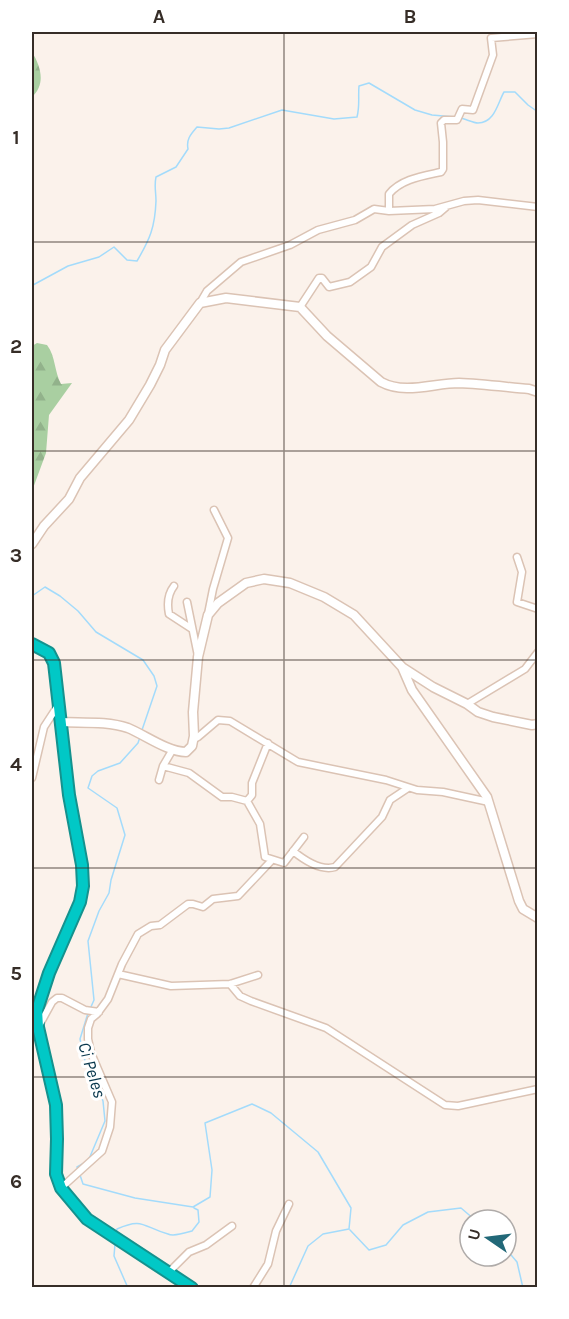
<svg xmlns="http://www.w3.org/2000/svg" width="569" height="1319" font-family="Karla,sans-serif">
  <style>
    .forest { fill: url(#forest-firs) }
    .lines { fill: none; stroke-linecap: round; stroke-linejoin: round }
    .stream { stroke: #a3dbfb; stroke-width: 1.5 }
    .street-casing { stroke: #dbc3b4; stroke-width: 9 }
    .secondary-casing { stroke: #dbc3b4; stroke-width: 11 }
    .highway-casing { stroke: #14928e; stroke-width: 14 }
    .street { stroke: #fff; stroke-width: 6 }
    .secondary { stroke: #fff; stroke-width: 8 }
    .highway { stroke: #01c8c6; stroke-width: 10 }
    .grid { fill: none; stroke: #362d27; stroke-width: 1.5; stroke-opacity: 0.55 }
    .labels { text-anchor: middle; stroke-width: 6; stroke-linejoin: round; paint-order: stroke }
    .water-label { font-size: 18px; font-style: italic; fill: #08374c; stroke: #fff }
    .neatline { fill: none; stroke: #362d27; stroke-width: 2 }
    .grid-label { font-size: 20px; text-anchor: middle; font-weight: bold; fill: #362d27 }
  </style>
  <defs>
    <pattern id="forest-firs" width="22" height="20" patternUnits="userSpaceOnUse" patternTransform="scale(1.5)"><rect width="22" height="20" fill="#a9cfa1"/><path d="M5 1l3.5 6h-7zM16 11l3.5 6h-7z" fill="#92b28b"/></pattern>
  </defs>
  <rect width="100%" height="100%" fill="#fbf2eb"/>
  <path class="forest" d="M32,52c9,15 14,32 0,45z
    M37,343l10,2c9,12 7,26 14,39l11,-1 -23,32 -3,38 -14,38v-145z"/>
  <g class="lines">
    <path class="stream" d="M32,73v5
      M460,118c6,1 13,5 18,5 17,0 20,-21 26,-31h11l13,13 10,7
      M32,288l1,-3 35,-19 31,-9 15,-10 13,13 10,1c13,-22 18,-34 19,-60 0,-9 -2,-15 0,-24l20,-10 12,-18c-2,-10 3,-15 9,-22l22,2 10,-1 53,-18 52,9 23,-2c3,-11 1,-20 2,-31l10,-3 46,27 17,5 23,2
      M32,596l13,-9 15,9 18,15 18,21 47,28 11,16 3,10 -15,44
      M90,1009l4,-9 -6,-59 11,-30 10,-18 2,-13 14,-45 -8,-27 -29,-20 4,-12 6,-5 22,-8 18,-20 2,-6
      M88,1013l-8,26 5,22 18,40 2,20 -16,38
      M78,1170l-1,-3 9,-5
      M80,1175l3,9 52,14 58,9 17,-10 2,-27 -7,-47 47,-19 19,9 47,39 33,56 -2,21 -26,5 -15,12 -19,42
      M350,1230l19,20 17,-5 17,-20 25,-13 33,-4 14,12
      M116,1233l1,-4c26,-12 26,-2 51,5 6,3 17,-1 24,-3l7,-9 -1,-12 -4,-2
      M115,1244l-1,12 14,32
      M506,1249l11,13 6,26"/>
    <defs>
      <path id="street" d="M389,211v-17c12,-15 34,-18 52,-22l2,-3v-27l-2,-19 3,-3h13l5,-11 11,1 20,-55 -2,-17 47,-4
        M200,303l7,-12 34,-29 49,-17 28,-15 37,-10 19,-11 15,2 46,-2 29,-8 14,-1 60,7
        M300,307l19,-29h3l7,9 21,-5 21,-15 11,-20 30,-22 27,-12 7,-6
        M517,557l5,15 -5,30 21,7
        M174,586c-7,9 -7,18 -5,28l23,15
        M187,602l11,54
        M208,614l5,-25 15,-51 -14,-28
        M467,704l58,-35 13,-17
        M194,739l4,-2 20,-17 12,1 68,41 88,18 31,10 26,2 46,10
        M268,743l-16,40v12l-5,6 13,23 5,33 19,6 20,-26
        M163,766l26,7 33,24h10l15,4
        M32,778l12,-51 15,-23
        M159,780l4,-14 10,-17
        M293,851c11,9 28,20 42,16l47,-50 8,-17 18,-12
        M118,974l53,12 59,-2 28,-9
        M230,984l10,12 11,5 75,27 119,77 13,1 80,-17
        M40,1024l12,-22 5,-4h5l23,12 14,2
        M61,1188l41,-37 8,-24 2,-25 -21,-49 -3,-14v-11l3,-9 6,-5 11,-15 14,-35 16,-30 13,-8 9,-1 28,-21h5l10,3 10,-8 25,-3 34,-36
        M169,1272l20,-20 17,-7 26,-19
        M253,1288l15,-24 8,-33 13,-27"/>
      <path id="secondary" d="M32,544l12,-18 25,-27 11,-21 49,-58 21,-35 10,-20 5,-15 35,-47 26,-5 74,9 27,29 54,46c24,13 53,1 78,1 23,1 47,4 70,6l9,3
        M402,667l31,20 34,17 11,8 15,5 39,8 6,-1
        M61,722c22,1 46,-1 67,6 17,7 40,24 58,24l6,-6 2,-10 -1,-24 5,-55 10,-42 10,-12 28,-20 18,-4 26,4 34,14 30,18 48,52 10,23 75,107 32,104 4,8 15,9"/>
      <path id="highway" d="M32,644l17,9 5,10 15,132 13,70 1,21 -3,16 -31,71 -12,37 1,17 18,78 1,34 -1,35 5,14 26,31 105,69"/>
    </defs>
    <use href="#street" class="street-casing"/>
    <use href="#secondary" class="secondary-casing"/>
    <use href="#highway" class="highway-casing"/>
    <use href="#street" class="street"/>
    <use href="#secondary" class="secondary"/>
    <use href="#highway" class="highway"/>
  </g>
  <path class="grid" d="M284,32v1256M32,242h506M32,451h506M32,660h506M32,868h506M32,1077h506"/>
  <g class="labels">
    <g class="water-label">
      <text transform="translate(92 1070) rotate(73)" y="6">Ci Peles</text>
    </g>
  </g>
  <rect width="569" height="1319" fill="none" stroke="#ffffff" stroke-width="66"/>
  <g transform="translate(488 1238) rotate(284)"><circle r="28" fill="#ffffff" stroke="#afaba9" stroke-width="1.5"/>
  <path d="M0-4.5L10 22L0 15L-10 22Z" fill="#226878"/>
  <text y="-9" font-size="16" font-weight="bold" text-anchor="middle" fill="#362d27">U</text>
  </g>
  <rect x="33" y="33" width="503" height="1253" class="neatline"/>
  <g class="grid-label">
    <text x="159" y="23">A</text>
    <text x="410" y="23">B</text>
    <text x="16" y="144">1</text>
    <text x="16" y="353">2</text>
    <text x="16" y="562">3</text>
    <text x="16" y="771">4</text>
    <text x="16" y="980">5</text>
    <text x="16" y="1188">6</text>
  </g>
</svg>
